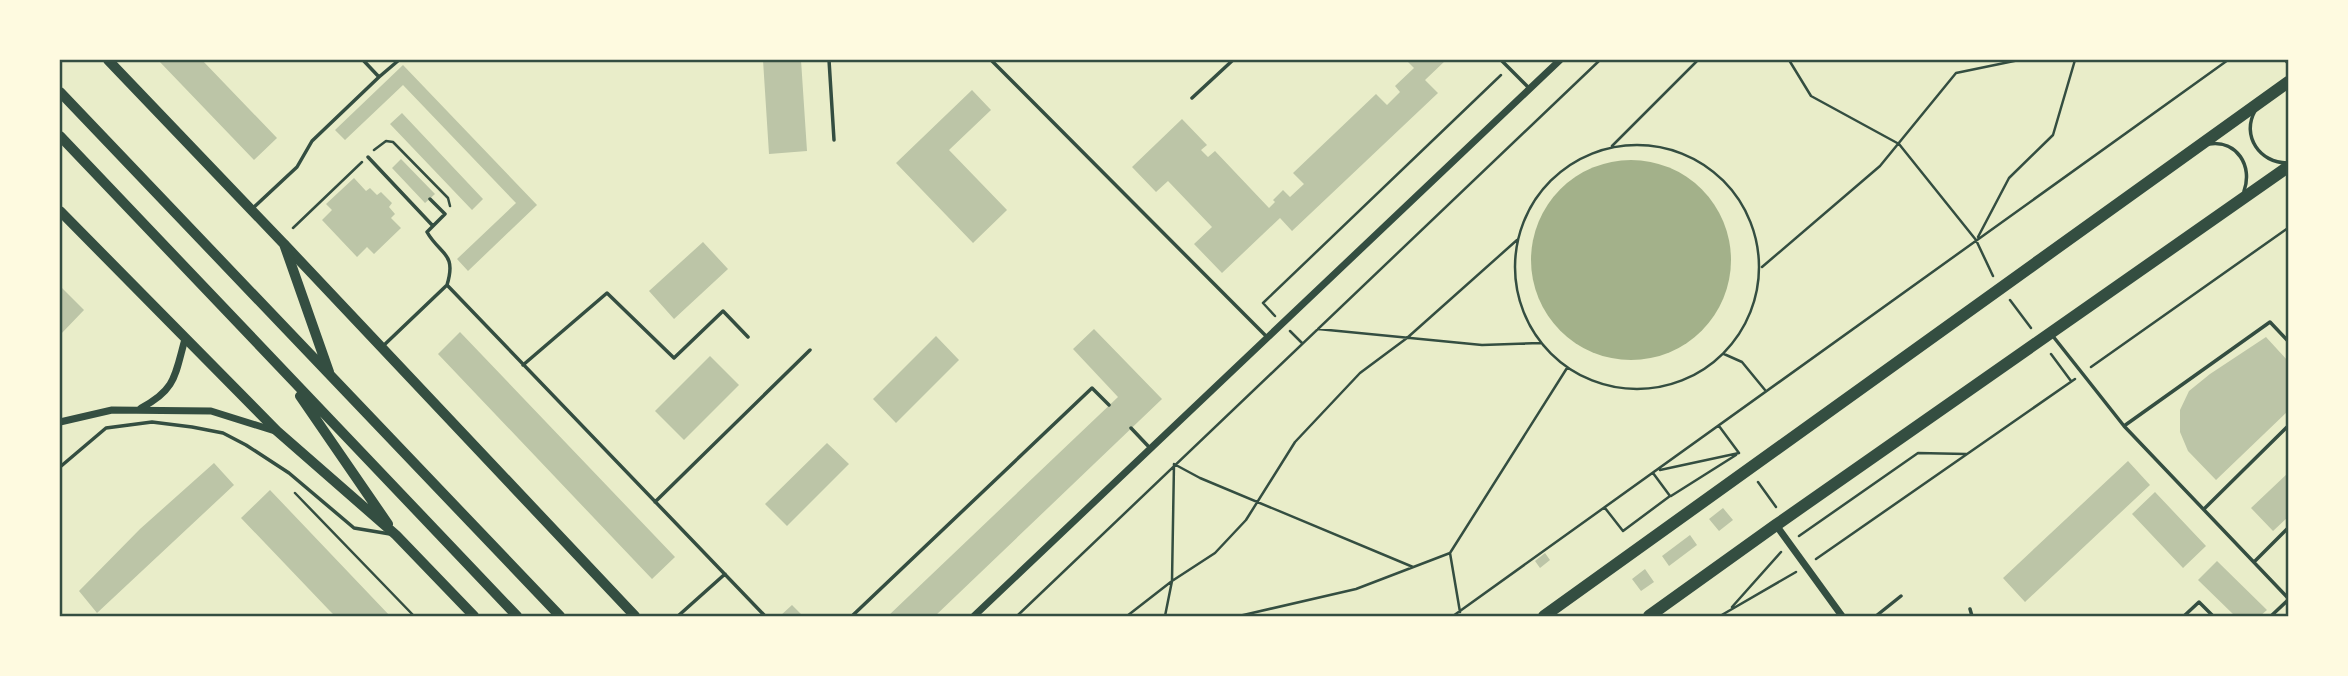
<svg xmlns="http://www.w3.org/2000/svg" width="2348" height="676" font-family="'DejaVu Sans',sans-serif">
  <style>
    .water { fill: #a3b18a }
    .building { fill: #bcc5a7 }
    .lines { fill: none; stroke-linecap: round; stroke-linejoin: round }
    .path { stroke: #344e41; stroke-width: 2.5 }
    .service { stroke: #344e41; stroke-width: 3.5 }
    .minor { stroke: #344e41; stroke-width: 7 }
    .tertiary { stroke: #344e41; stroke-width: 10 }
    .secondary { stroke: #344e41; stroke-width: 10 }
    .primary { stroke: #344e41; stroke-width: 12 }
    .neatline { fill: none; stroke: #344e41; stroke-width: 2.5 }
  </style>
  <rect width="100%" height="100%" fill="#e9edc9"/>
  <path class="water" d="M1531 260a100 100 0 1 1 200 0a100 100 0 1 1-200 0Z"/>
  <path class="building" d="M158,60h44l75,78 -23,22z
    M763,60h38l6,91 -38,3z
    M1406,60h40l-21,20 13,13 -146,138 -12,-13 -58,55 -28,-29 18,-17 -44,-46 -12,11 -24,-25 50,-48 25,26 -6,5 7,7 7,-6 54,57 6,-6 -2,-2 10,-10 7,7 14,-13 -11,-11 83,-79 11,11 13,-13 -5,-6 19,-18z
    M403,65l134,140 -69,66 -11,-12 59,-56 -113,-118 -58,55 -10,-10z
    M972,90l19,20 -42,40 58,60 -34,33 -77,-80z
    M402,113l81,86 -11,11 -82,-86z
    M401,159l34,35 -10,9 -33,-35z
    M354,178l12,13 4,-3 7,7 4,-3 11,11 -3,4 6,7 -4,4 10,10 -27,26 -7,-7 -10,10 -35,-37 10,-10 -6,-6z
    M703,242l25,27 -54,50 -25,-28z
    M60,286l24,24 -24,25z
    M1094,329l68,70 -227,217h-47l230,-219 -45,-48z
    M460,332l215,225 -23,22 -214,-225z
    M936,336l23,24 -63,63 -23,-24z
    M2266,337l22,24v50l-72,69 -28,-29 -8,-19v-22l9,-19 21,-17z
    M710,356l29,29 -55,55 -29,-29z
    M827,443l22,21 -62,62 -22,-22z
    M2128,461l22,24 -125,117 -22,-24z
    M214,463l20,22 -137,128 -18,-22 61,-62z
    M2288,473v44l-15,14 -22,-23z
    M270,490l120,126h-55l-7,-7 -87,-91z
    M2155,492l51,54 -23,22 -51,-54z
    M1723,508l10,12 -14,11 -10,-12z
    M1690,535l7,10 -28,21 -7,-10z
    M1545,553l5,7 -10,8 -5,-7z
    M2217,561l50,49 -7,6h-25l-37,-36z
    M1645,569l9,13 -13,9 -9,-12z
    M792,605l11,11h-23z"/>
  <g class="lines">
    <path class="path" d="M1789,60l22,36 88,48 77,96 17,36
      M2285,60l3,4
      M1515 267a122 122 0 1 1 244 0a122 122 0 1 1-244 0Z
      M1612,146l86,-86
      M374,150l12,-9 7,1 55,56 2,8
      M293,228l69,-66
      M1978,237l31,-59 44,-43 22,-75
      M1762,267l118,-101 76,-93 63,-13
      M2010,300l21,28
      M1275,316l-12,-13 238,-228
      M1318,329l164,16 59,-2
      M1290,331l12,12
      M1724,354l18,8 23,28
      M2051,354l20,27
      M2091,367l197,-139
      M1719,426l20,27
      M1660,470l79,-17
      M1758,482l18,25
      M295,493l119,123
      M1671,496l65,-41
      M1605,508l18,23 47,-35 -17,-23
      M1799,536l119,-83 48,1
      M1450,553l117,-185
      M1816,559l259,-180
      M1732,607l49,-55
      M1017,616l583,-556
      M1127,616l45,-35 43,-28 31,-33 49,-78 65,-69 47,-35 110,-98
      M1165,616l7,-35 2,-117 26,14 213,89
      M1239,616l117,-27 94,-36 10,59
      M1453,616l775,-556
      M1720,616l76,-44"/>
    <path class="service" d="M829,60l5,80
      M991,60l275,276
      M1501,60l28,28
      M379,77l20,-17
      M1192,98l41,-38
      M2255,111c-14,25 5,52 32,52
      M2209,144c28,-4 44,22 35,47
      M368,157l65,69
      M252,209l45,-42 15,-26 67,-64 -16,-17
      M447,285l318,331
      M2052,335l72,91 164,172
      M382,347l65,-62c10,-33 -7,-30 -20,-53l18,-18 -15,-15
      M523,365l84,-72 67,65 49,-47 25,26
      M2124,426l146,-104 18,19
      M1131,428l18,19
      M60,467l46,-39 46,-6 40,5 31,6 23,12 43,28 65,55 36,6
      M655,502l155,-152
      M2204,509l84,-83
      M2254,562l34,-34
      M1970,609l2,7
      M678,616l47,-42
      M852,616l240,-228 17,17
      M1876,616l25,-20
      M2184,616l15,-14 14,14
      M2271,616l17,-16"/>
    <path class="minor" d="M141,408c35,-18 34,-33 44,-69
      M60,422l52,-12 99,1 64,20
      M1776,525l66,91
      M974,616l586,-556"/>
    <path class="tertiary" d="M285,245l350,371"/>
    <path class="secondary" d="M108,60l176,184 45,128
      M60,92l500,524
      M60,136l457,480
      M60,211l217,220 119,104 78,81
      M300,396l88,128"/>
    <path class="primary" d="M1544,616l744,-534
      M1649,616l127,-91 512,-358"/>
  </g>
  <rect width="2348" height="676" fill="none" stroke="#fefae0" stroke-width="122"/>
  <rect x="61" y="61" width="2226" height="554" class="neatline"/>
</svg>
